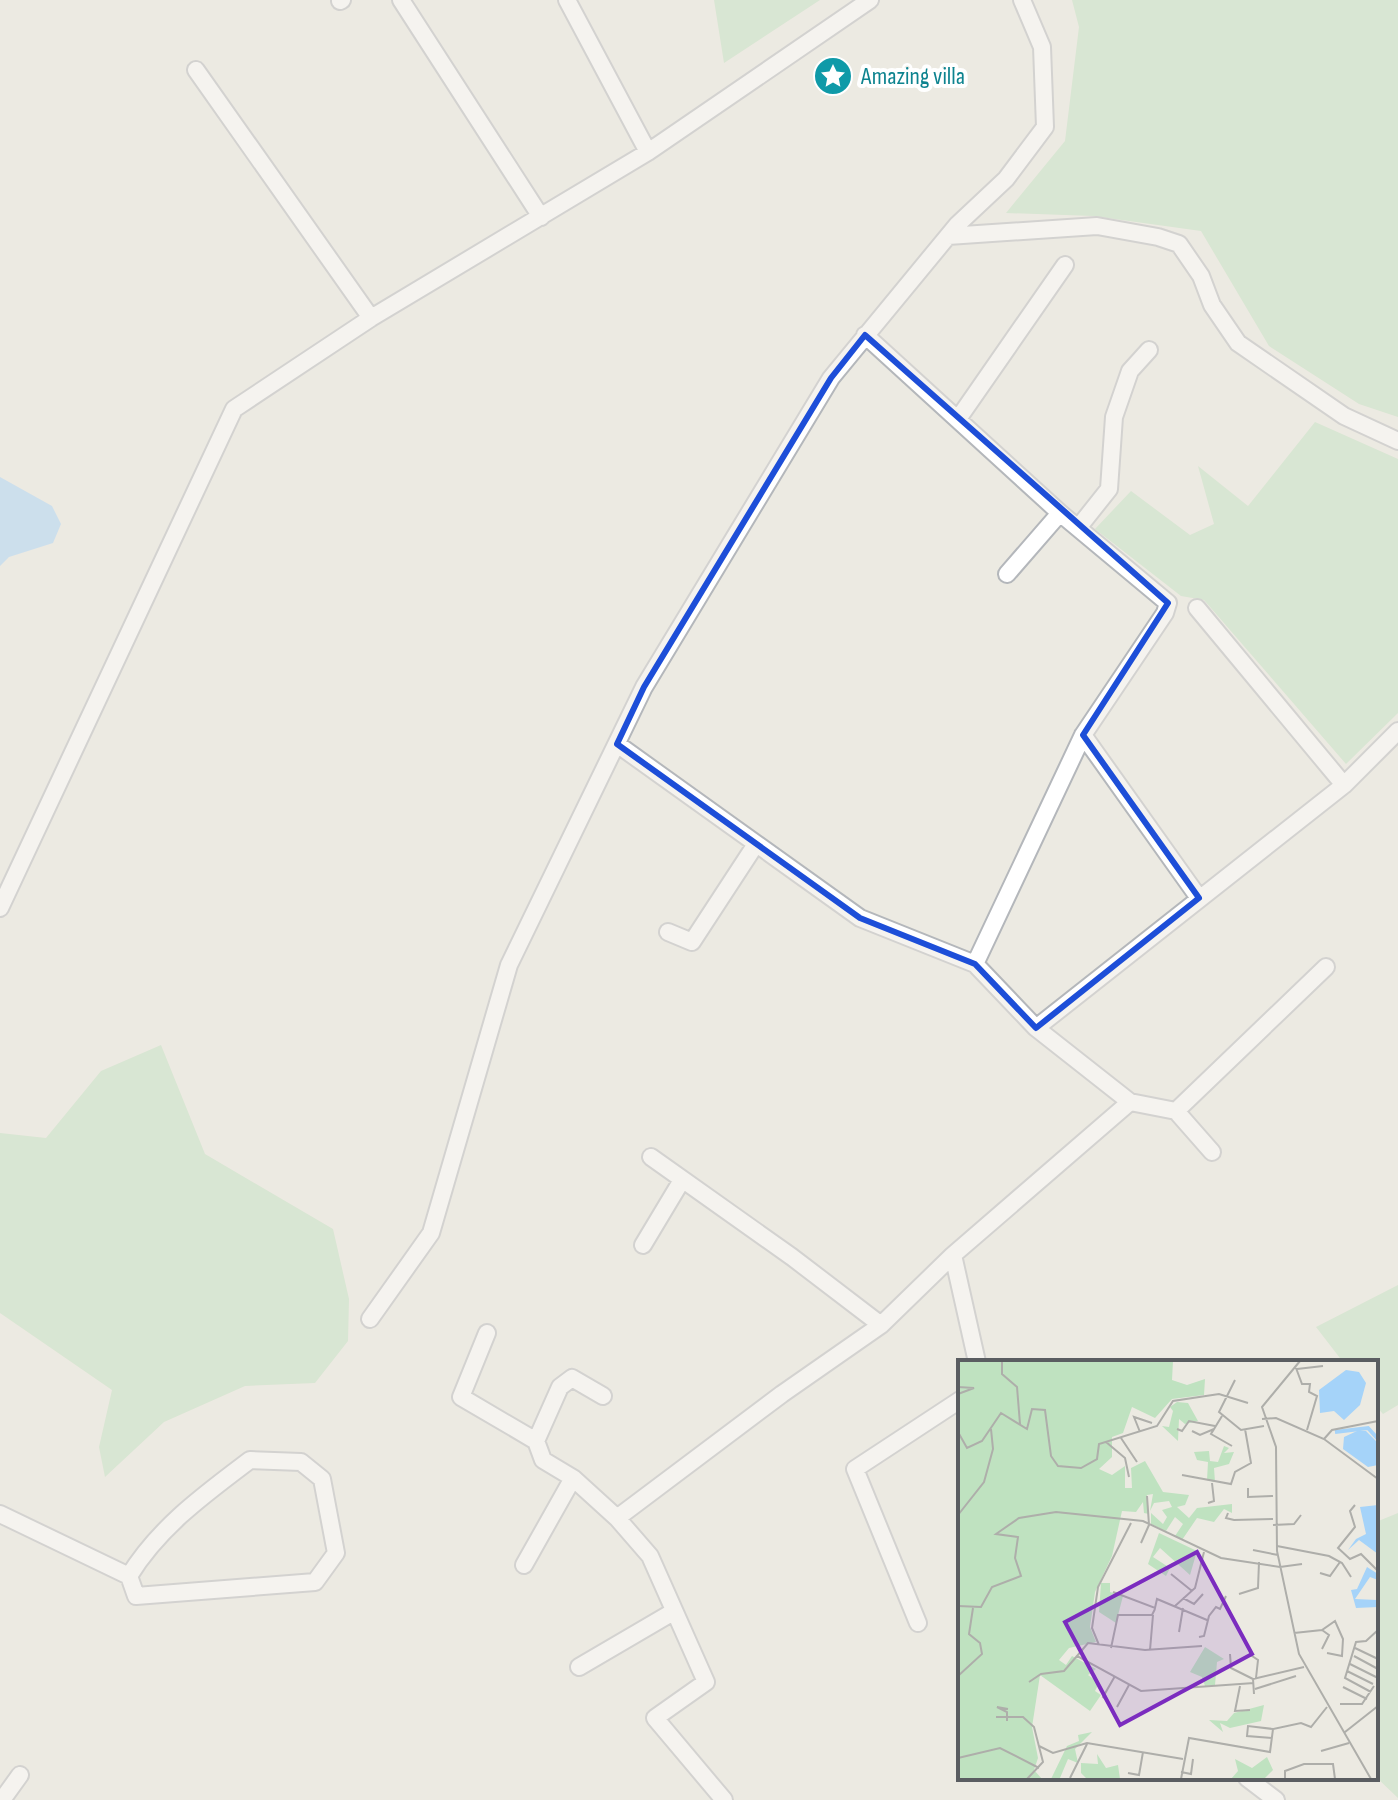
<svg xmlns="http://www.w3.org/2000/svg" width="1398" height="1800" font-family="'Sofia Sans Condensed',sans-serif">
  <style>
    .green { fill: #bfe2c0 }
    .water { fill: #a5d3f9 }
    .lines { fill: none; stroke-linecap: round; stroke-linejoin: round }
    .street-casing { stroke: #b4b7bb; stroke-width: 20 }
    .street { stroke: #fff; stroke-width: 16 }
    .marked { fill: none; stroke: #1d4ed8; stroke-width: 6; stroke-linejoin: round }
    .labels { text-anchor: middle; stroke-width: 8; stroke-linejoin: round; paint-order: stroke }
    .culture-label { font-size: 24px; fill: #0d838f; stroke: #fff; text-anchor: start }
    .inset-river { fill: none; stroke: #a5d3f9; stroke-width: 4 }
    .inset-road { fill: none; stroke: #aeaeaa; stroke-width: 2 }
    .view { fill: #7b2cbf; fill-opacity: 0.15; stroke: #7b2cbf; stroke-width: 4 }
    .inset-edge { fill: none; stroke: #5a5d61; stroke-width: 4 }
  </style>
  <rect width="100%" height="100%" fill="#eceae2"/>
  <path class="green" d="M714,0h106l-96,63z
    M1072,0h326v417l-39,-13 -90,-58 -68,-115 -108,-15 -87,-3 59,-72 14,-114z
    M1315,422l83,37v254l-52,51 -142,-164 -23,-4 -86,-67 36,-38 59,44 24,-11 -16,-58 50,40z
    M161,1045l44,109 128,75 16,70 -1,42 -33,42 -70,3 -81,36 -59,55 -6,-30 13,-57 -112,-77v-180l46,5 55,-67z
    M1398,1285v120l-15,9 -7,-8v-44h-33l-27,-35z
    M1398,1513v285l-22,-21v-255z"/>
  <path class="water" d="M0,477l52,29 9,18 -8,19 -44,14 -9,9z"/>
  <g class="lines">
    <defs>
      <path id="street" d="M401,0l140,217
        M567,0l81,152
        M340,1l2,-1
        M196,70l175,248
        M948,236l149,-10 61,11 21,7 22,32 11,29 26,38 106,73 54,25
        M865,335l195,178 108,90 -3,10 -82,122 -108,229 61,64
        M958,419l107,-154
        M1078,528l31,-39 5,-72 16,-46 19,-21
        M1007,574l53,-61
        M1197,608l147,177
        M1083,735l116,163
        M617,744l243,174 115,46
        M0,908l234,-499 137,-91 277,-166 222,-152
        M668,932l24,10 64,-98
        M1130,1102l46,9 150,-144
        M1176,1111l36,41
        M651,1157l141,100 89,68
        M643,1245l39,-65
        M953,1255l24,107
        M370,1319l61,-86 78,-268 135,-278 187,-309 126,-153 49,-46 39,-52 -3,-80 -20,-47
        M487,1333l-26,64 75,44 7,19 30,18 44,40 33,38 56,126 -51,36 69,82
        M536,1441l24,-54 12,-9 31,18
        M250,1460l51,2 21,17 14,74 -21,29 -179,14 -7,-20c30,-49 76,-82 121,-116z
        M0,1514l129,62
        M617,1518l165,-124 99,-69 72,-70 177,-153 -94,-74 308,-243 54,-54
        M524,1565l49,-87
        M918,1623l-63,-154 105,-69
        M579,1667l94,-55
        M1247,1778l29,22
        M2,1800l18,-25"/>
    </defs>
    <use href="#street" class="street-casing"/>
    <use href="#street" class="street"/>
  </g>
  <path d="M0 0H1398V1800H0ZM865,335l303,268 -85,132 116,163 -163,130 -61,-64 -115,-46 -243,-174 27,-57 187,-309z" fill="#eceae2" fill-opacity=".55" fill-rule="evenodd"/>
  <path class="marked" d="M865,335l303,268 -85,132 116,163 -163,130 -61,-64 -115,-46 -243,-174 27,-57 187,-309z"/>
  <defs>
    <symbol id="sight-disc" viewBox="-11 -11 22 22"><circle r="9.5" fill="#0f9aa8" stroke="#fff"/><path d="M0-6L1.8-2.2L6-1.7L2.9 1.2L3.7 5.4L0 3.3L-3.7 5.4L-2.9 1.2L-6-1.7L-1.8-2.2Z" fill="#fff"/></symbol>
  </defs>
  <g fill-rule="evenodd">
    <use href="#sight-disc" x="811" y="54" width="44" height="44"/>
  </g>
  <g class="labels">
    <g class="culture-label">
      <text x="861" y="84">Amazing villa</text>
    </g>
  </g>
  <g transform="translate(958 1360)">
    <rect width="420" height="420" fill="#eceae2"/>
    <path d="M0,1h215l-1,19 15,5 18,-6 -1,16 -32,4 -17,19 -23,-11 -9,26 -11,4v20l-13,12 13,6 13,-9v22h7l-1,-20 14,-7 18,31 26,3 -4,10 -8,2 12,11 8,-10 35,-4v9l-8,-4 -10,13 -17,-4 -15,22 -7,-4 8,-12 -8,-7 -9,14 -15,-7v-11l12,11 4,-7 -5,-7 10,-3 -3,-6 -15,2 -4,8 3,-17 -6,1 2,19 -5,-1 -1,-11 -7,10 -14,-1 -10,45 -17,36 -5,35 6,15 -27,6 -10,12 7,5 6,-9 24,13 -8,6 11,8 -4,8 6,4 -11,16 -50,-36 -8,52 6,31 -4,12 8,9h-84zM219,42l11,1 10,18 -13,3 -6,-5 -1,22 -16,-15 7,1 4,-16 -3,-4zM266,86l5,2 -5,5 10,-1 -5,12 -15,4 1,14 -8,-2 1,-18 -11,-2 -3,-8 15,-1 1,10 8,1zM201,173l38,18 -7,24 -30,-27 -7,9 17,11 -4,8 -18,-12zM143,223h9v9l13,4 -7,27 -17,-11zM247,287l19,12 -7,3 -2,23 -10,1 -3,-9 -12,-5zM306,345l-3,16 -31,7 -10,-5 3,9 -14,-12 18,1 7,-8zM134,372l-17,17 3,14 -10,-4 -8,19 -9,1 16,-33 12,-5 -1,-6zM139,394l9,14 12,-3 2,14h-33l-6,-6v-10l17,1zM309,397l6,13 -9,9h-33l7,-8 -3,-12 17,9z" fill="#bfe2c0"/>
    <path d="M388,10l13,2 7,11 -6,22 -16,15 -10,-9 -14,2 -1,-23zM399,71h9l12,12v22l-10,2 -25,-18 1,-12zM420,145v49l-19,-14 -11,10 8,-11 10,-5 -6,-27zM409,207l11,7v6l-8,-3 -15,22 22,1 1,7 -22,1 -5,-18 6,-1z" fill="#a5d3f9"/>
    <path class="inset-river" d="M377,72l33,-4 10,11"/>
    <path class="inset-road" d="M44,1v13l15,13 3,37M342,1l-38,46 14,40 1,104 22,103 72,125M338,8l6,16h8l-1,8 8,4 -10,34M339,9l26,-3M277,20l-16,32 22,18 23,-4M0,27l16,1 -16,6M264,56l-11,18 21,12M304,59l14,-1 48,21 54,40M219,69l5,2 7,-10 26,5M234,71l8,4 14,-6M0,72l9,16 15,-7 19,-28 26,16 5,-20 13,1 6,46 7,10 23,2 16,-9 2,-15 58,-18 16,-25 46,-7 29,9M182,72l-6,-15 18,6M163,78l16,24M366,79l8,-9 46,-9M148,82l19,16 4,19M224,115l49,9 4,-12 16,-9 -6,-34M290,128v9l25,-1M250,143l6,-2 -2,-18M397,145l-5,6 5,16 -17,21 12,11 11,-5 17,17M270,153l-2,5 8,2 39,-1M0,155l26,-33 9,-33 -2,-20M315,165l21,-1 7,-9M183,183l8,-18 -2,-29M319,186l52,10 13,7 9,14M295,190l25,5M362,213l10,3 10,-14M213,214l21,17M155,232l42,16 2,-9 50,21M281,234l19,-6 1,-26M225,238l11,6 9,-10M0,246l23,1 11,-20 29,-11 -6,-18 3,-21 -22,-3 23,-16 37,-6 87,9 78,37 59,9 22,-3M217,246l20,-18 9,-36M364,270l7,5 -7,14M221,272l4,-24M336,273l28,-3 13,-9 8,18 -1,17 -15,-3M241,277l5,-1 5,-20 7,-9 4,2 6,-13M141,285l-7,-17 6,-41 33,-64M244,286l-57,4 -57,-7 -11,13 64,35 113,-8M153,288l7,-33h34l3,-6M397,288l23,11M192,290l3,-35M272,294l1,14 22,11 1,15M291,294l9,6 -2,18M396,296l24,13M392,304l28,14M389,311l26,13M0,316l24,-22 -2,-11 -11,-9 4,-26M295,319l51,-12M71,322l12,-8 23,-3 13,-15M282,326l-5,25 15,-1M385,327l24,12M297,329l41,-13M413,332l-26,-14 11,-36 10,-1 12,-11M149,340l-4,-3 12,-21M382,344h22l12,-18M159,347l12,-22M38,357h27l11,10 9,35 -16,17M49,361v-9l-10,-5 11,2M387,372l33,-26M314,378l-25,-2 1,-10 25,3M81,386l14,7 34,-10 96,16M363,391l28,-8M0,398l42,-10 39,20M223,412l10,2 2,-15M170,413l11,2 4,-23M112,418l17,-34M223,419l8,-41 81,14 3,-23 28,-6 10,4 16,-20M327,419v-8l19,-7h29l2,15"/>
    <path class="view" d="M239,192l55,102 -132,71 -55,-103z"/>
    <rect width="420" height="420" class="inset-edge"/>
  </g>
</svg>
